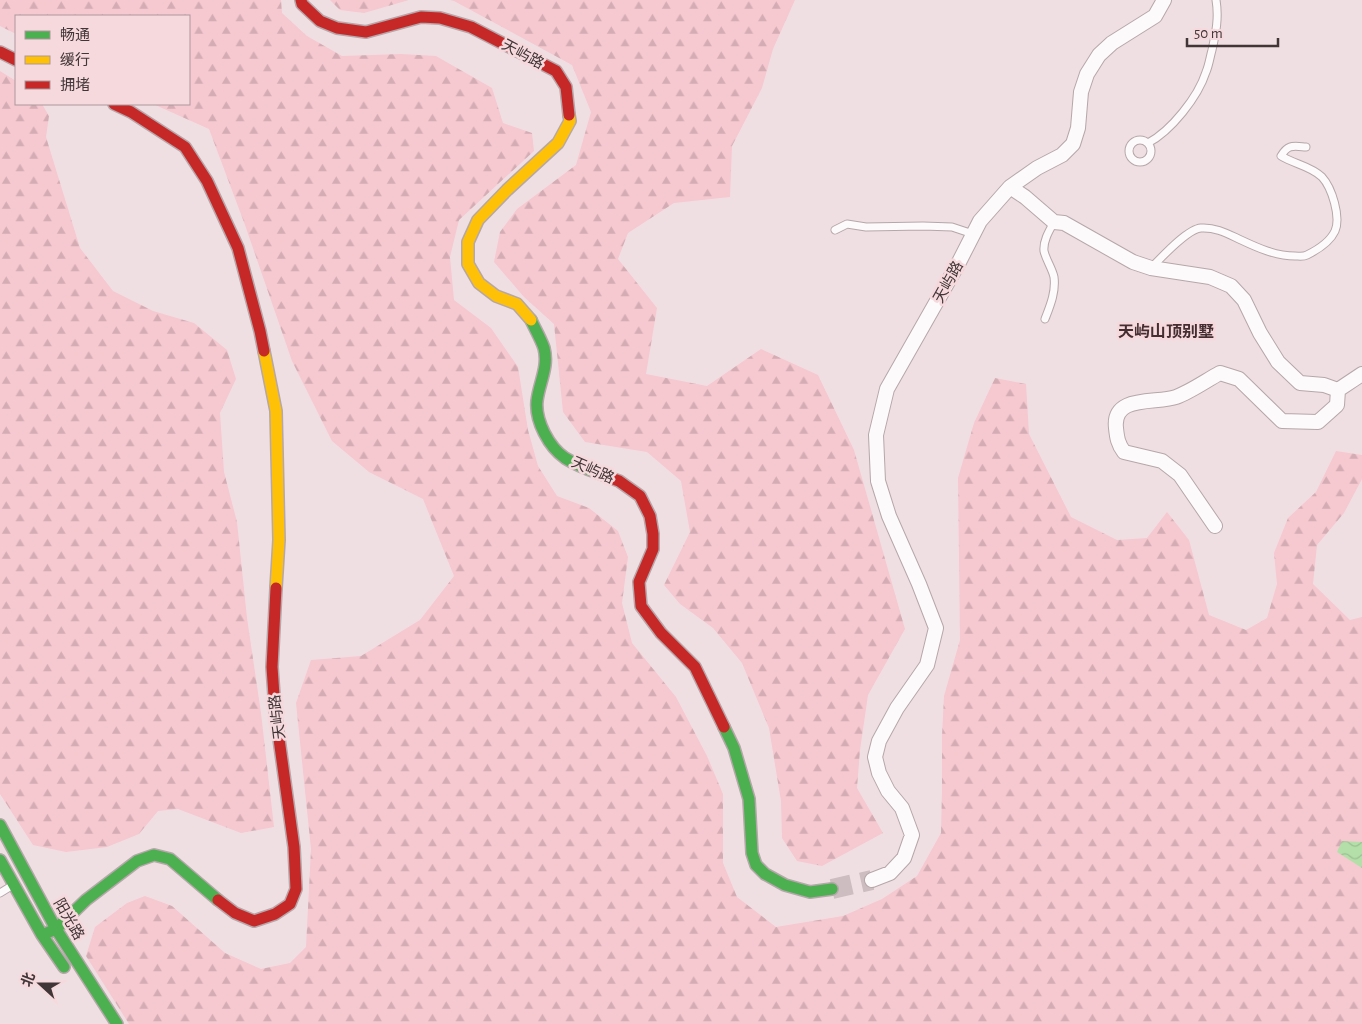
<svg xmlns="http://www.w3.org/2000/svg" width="1362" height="1024" font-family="'Alegreya Sans','Noto Sans SC',sans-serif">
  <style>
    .forest { fill: url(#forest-firs) }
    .water { fill: url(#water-waves) }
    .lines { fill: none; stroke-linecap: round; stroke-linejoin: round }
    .secondary-tunnel { stroke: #cdbdc0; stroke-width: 20; stroke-dasharray: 20 10; stroke-linecap: butt }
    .lane-casing { stroke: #b5a7aa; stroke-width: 9 }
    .street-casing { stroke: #b5a7aa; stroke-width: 16 }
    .fast-casing { stroke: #b5a7aa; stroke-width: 14 }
    .slow-casing { stroke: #b5a7aa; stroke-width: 14 }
    .jam-casing { stroke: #b5a7aa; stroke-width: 14 }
    .lane { stroke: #fdfafb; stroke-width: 7 }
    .street { stroke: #fdfafb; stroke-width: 14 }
    .fast { stroke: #4caf50; stroke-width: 11 }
    .slow { stroke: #ffc107; stroke-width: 11 }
    .jam { stroke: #c62828; stroke-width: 11 }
    .labels { text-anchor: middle; stroke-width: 5; stroke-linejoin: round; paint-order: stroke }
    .street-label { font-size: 15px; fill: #403537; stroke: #f6d9dd }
    .neighbourhood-label { font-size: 16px; font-weight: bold; fill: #442e31; stroke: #f6d9dd }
  </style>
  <defs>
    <pattern id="forest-firs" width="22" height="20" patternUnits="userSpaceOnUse" patternTransform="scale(1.25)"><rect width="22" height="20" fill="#f6c8d0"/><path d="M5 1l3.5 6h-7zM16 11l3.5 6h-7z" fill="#d4acb3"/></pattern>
    <pattern id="water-waves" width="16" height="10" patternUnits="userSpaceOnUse" patternTransform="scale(1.25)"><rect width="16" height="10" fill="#b4dfa9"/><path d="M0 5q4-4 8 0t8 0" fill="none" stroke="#9cc092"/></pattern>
  </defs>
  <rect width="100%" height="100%" fill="#f0dfe2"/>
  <path class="forest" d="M0,0h281l1,13 25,23 35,20 59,-2 35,2 56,32 11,35 29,10 2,18 -75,69 -9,37 4,43 37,28 27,39 10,63 10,36 19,30 32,12 29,23 10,26 -6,46 10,40 44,54 31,59 16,38v69l14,34 39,30 67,-11 39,-17 35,-23 24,-43 1,-43v-54l2,-40 16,-56 -2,-162 16,-55 21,-45 31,6 3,50 42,83 46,23 30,-2 20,-26 22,28 20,75 37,15 21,-12 10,-34 -3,-31 14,-35 28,-26 20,-41 26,4v24l-18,34 -27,32 -4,39 37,36 12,-3v407h-1233l-43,-68 9,-29 32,-24 18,-7 27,10 53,47 36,16 29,-6 16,-16 5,-98 -15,-146 15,-43 50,-4 59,-36 34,-44 -31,-77 -54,-27 -37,-31 -40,-80 -47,-136 -36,-96 -56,-25h36v-88h-173v18l-16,-8z
    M330,0h79l-45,13 -24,-3z
    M450,0h345l-22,49 -11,39 -30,58 -2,51 -56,6 -46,30 -10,26 39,49 -11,66 61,12 54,-37 57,26 36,75 51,179 -37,66 -8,55 -3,38 26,45 -61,33 -25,-5 -15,-23 -1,-37 -12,-73 -27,-65 -29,-35 -33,-24 -16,-19 26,-53 -9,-51 -34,-29 -62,-10 -22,-30 -9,-88 -30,-27 -30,-35 6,-30 17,-23 59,-44 15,-53 -19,-47 -118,-64z
    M0,71l16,10v23h26l7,12 -3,21 34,111 33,43 40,20 41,12 33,27 9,29 -16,34 4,59 13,50 10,96 14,95 13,114 -33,6 -63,-24 -20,2 -19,23 -32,13 -41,5 -33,-7 -33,-51z"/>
  <path class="water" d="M1342,841l20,1v26l-25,-16z"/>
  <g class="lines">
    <path class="secondary-tunnel" d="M832,889l40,-9"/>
    <defs>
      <path id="lane" d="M1129 151a11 11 0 1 1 22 0a11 11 0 1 1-22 0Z
        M1148,143c23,-12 50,-46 58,-71 3,-7 4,-15 6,-22 4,-18 7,-32 4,-50
        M835,230l12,-6 19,3 57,-1 29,1 21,7
        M1151,268c10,-10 36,-39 50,-40 15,-1 27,6 40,12 17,8 35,16 54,16 4,0 8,1 12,-1 10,-5 23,-13 28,-24 6,-14 -3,-43 -13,-54 -11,-11 -28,-13 -41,-21 7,-12 12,-10 25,-9
        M1045,319c5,-13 11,-27 9,-42 -2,-9 -8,-17 -10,-26 -1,-10 5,-20 10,-29
        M0,893l13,-8"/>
      <path id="street" d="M1010,187l27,-19 25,-13 11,-11 5,-16 3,-36 6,-18 12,-19 13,-12 43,-27 9,-16
        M1215,526l-35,-51 -18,-14 -38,-9c-6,-8 -7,-14 -8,-24 -4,-34 41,-24 60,-31 14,-5 31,-17 44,-24l19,6 43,42 36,1 19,-17 1,-15
        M872,880l18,-7 14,-15 8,-23 -10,-27 -14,-17 -9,-18 -4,-16 4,-16 18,-33 30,-43 9,-37 -17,-44 -30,-68 -11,-35 -2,-46 11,-46 71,-125 22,-43 30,-34 15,10 29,25 10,1 69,39 18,6 59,9 21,9 13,14 16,33 18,29 22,21 24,2 14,5 24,-16"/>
      <path id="fast" d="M531,320c4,9 10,19 13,28 5,19 -5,35 -7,53 -2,20 12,46 28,57 14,9 31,14 46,20
        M724,727l10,21 15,51 3,54 4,12 9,9 20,11 25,7 22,-3
        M0,825l56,104 61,95
        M0,860l42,75 22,32
        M42,935l14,-6 30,-29 51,-39 17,-6 16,4 48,41"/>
      <path id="slow" d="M531,320l-14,-16 -21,-8 -17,-13 -11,-19v-22l10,-22 29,-30 51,-47 12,-22 -1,-6
        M264,351l12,60 3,129 -3,48"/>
      <path id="jam" d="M301,0l1,4 18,17 17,7 29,4 55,-15 19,1 31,9 85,44 10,16 3,28
        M0,52l16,8
        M114,104l17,8 54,35 22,34 31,67 22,83 4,20
        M611,478l8,3 21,15 10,20 3,18v15l-14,33 2,24 20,27 34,34 29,60
        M218,900l17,13 19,8 21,-7 15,-10 6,-15 -2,-42 -19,-137 -3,-43 4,-79"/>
    </defs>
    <use href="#lane" class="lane-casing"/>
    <use href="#street" class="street-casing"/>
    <use href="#fast" class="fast-casing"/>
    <use href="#slow" class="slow-casing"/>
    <use href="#jam" class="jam-casing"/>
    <use href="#lane" class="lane"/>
    <use href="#street" class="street"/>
    <use href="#fast" class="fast"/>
    <use href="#slow" class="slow"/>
    <use href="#jam" class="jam"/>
  </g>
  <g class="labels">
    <g class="street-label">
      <text transform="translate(523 54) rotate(28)" y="5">天屿路</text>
      <text transform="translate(948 282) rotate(-61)" y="5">天屿路</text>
      <text transform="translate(593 470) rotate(24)" y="5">天屿路</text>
      <text transform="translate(277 717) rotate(-97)" y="5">天屿路</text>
      <text transform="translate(69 919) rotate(60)" y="5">阳光路</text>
    </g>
    <g class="neighbourhood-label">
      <text x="1166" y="337">天屿山顶别墅</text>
    </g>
  </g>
  <rect x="15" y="15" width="175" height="90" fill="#f6d9dd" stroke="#ad979b"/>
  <rect x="25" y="31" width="25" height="8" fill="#4caf50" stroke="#ad979b"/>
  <text x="60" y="40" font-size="15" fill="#403537">畅通</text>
  <rect x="25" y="56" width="25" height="8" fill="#ffc107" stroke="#ad979b"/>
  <text x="60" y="65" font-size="15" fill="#403537">缓行</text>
  <rect x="25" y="81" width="25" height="8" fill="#c62828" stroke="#ad979b"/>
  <text x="60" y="90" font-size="15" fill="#403537">拥堵</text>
  <g transform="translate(40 984) rotate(291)" stroke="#f6d9dd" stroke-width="4" paint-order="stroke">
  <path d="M0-4L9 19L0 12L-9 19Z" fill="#403537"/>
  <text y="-8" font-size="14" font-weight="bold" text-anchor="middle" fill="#403537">北</text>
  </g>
  <path d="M1187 38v8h91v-8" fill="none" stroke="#403537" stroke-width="2.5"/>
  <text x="1194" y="38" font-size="15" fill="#403537" stroke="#f6d9dd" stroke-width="4" paint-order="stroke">50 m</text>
</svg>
